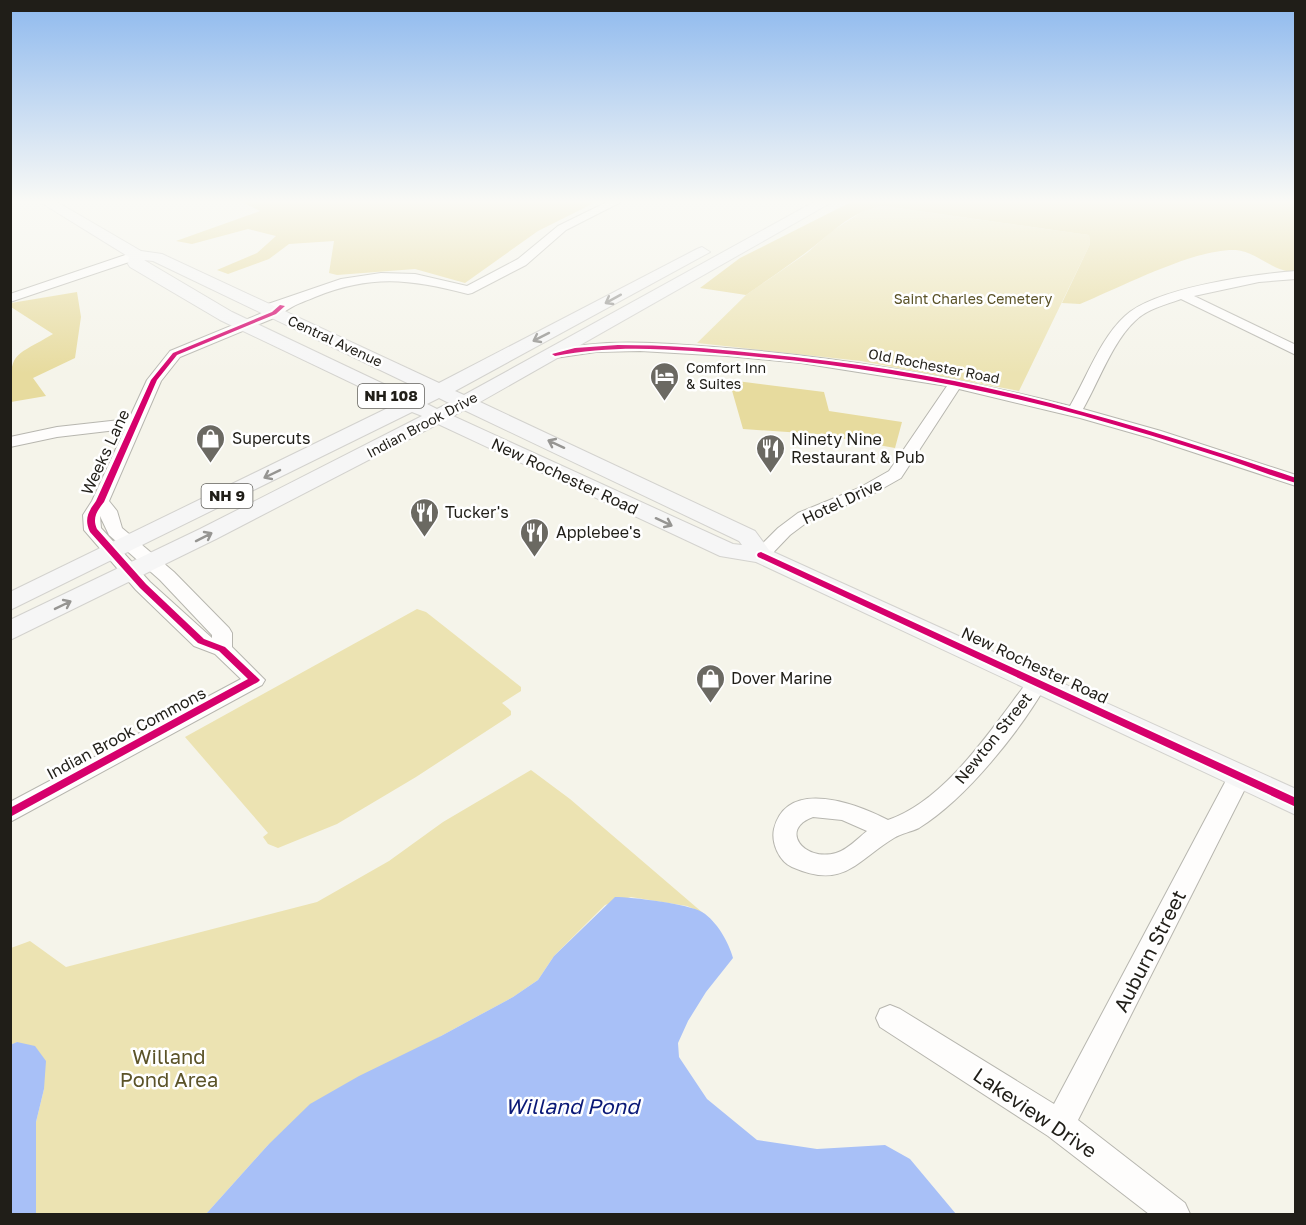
<svg xmlns="http://www.w3.org/2000/svg" width="1306" height="1225" font-family="'Golos Text',sans-serif">
  <style>
    .green { fill: #ece3b2 }
    .forest { fill: #e7db9e }
    .water { fill: #a8c0f7 }
    .lines { fill: none; stroke-linecap: round; stroke-linejoin: round }
    .minor-casing { stroke: #b7b6af; stroke-width: 2 }
    .major-casing { stroke: #d3d2ce; stroke-width: 2 }
    .minor { fill: #fefdfc; fill-rule: evenodd }
    .major { fill: #f6f6f6; fill-rule: evenodd }
    .cycleway-casing { stroke: #fff; stroke-width: 4 }
    .cycleway { fill: #d6006c; fill-rule: evenodd }
    .oneway { stroke: #969592 }
    .labels { text-anchor: middle; stroke-width: 5; stroke-linejoin: round; paint-order: stroke }
    .far-park-label { font-size: 14px; fill: #5b5328; stroke: #fff }
    .far-street-label { font-size: 14px; fill: #201e18; stroke: #fff }
    .far-poi-label { font-size: 14px; fill: #201e18; stroke: #fff; text-anchor: start }
    .shield { fill: #fff; stroke: #63625d; stroke-width: 1.5 }
    .shield-label { font-size: 15px; font-weight: bold; fill: #201e18 }
    .poi-label { font-size: 16px; fill: #201e18; stroke: #fff; text-anchor: start }
    .street-label { font-size: 16px; fill: #201e18; stroke: #fff }
    .near-street-label { font-size: 20px; fill: #201e18; stroke: #fff }
    .near-park-label { font-size: 20px; fill: #5b5328; stroke: #fff }
    .near-water-label { font-size: 21px; font-style: italic; fill: #0a1977; stroke: #fff }
  </style>
  <rect width="100%" height="100%" fill="#f5f4ea"/>
  <path class="green" d="M883,206l206,29 1,9 -71,147 -158,-30 -164,-18 49,-48 61,-42 25,-22 36,-23z
    M417,609l9,3 95,75v4l-19,12 9,8v4l-95,62 -79,47 -59,24 -10,-4 -5,-7 5,-4 -83,-96z
    M531,770l39,29 133,114 -16,-7 -56,-9 -26,8 -51,51 -16,24 -25,17 -72,39 -173,109 -62,69h-170v-92l8,-33 -27,-47 -6,3v-97l19,-7 36,26 251,-65 72,-41 54,-39z"/>
  <path class="forest" d="M242,202h354l-58,29 -73,52 -50,-14 -78,6 -8,-2 5,-32 -45,3 -20,15 -41,15 -11,-4 40,-17 19,-17 -28,-7 -56,15 -16,-3 84,-30z
    M851,202h444v70c-22,0 -40,-21 -59,-22 -41,-2 -117,38 -156,54l-18,-1 28,-59 -1,-9 -206,-29c-32,4 -54,30 -79,48 -19,14 -38,27 -58,41l-46,-7 40,-30z
    M77,292l4,25 -6,41 -42,20 13,18 -35,6c-1,-52 0,-43 42,-68l-42,-27v-4z
    M729,380l95,12 5,19 73,11 -7,26 -78,-14 -74,-5z"/>
  <path class="water" d="M615,897c17,0 74,7 87,15 15,9 27,31 31,46l-27,34 -18,29 -10,22 1,14 28,42 50,41 60,9 68,-4 25,14 46,55h-750l62,-69 42,-41 49,-28 82,-40 72,-39 25,-17 16,-24z
    M17,1042l18,4 11,15 -2,28 -8,33v92h-25l-1,-169z"/>
  <g class="lines">
    <defs>
      <path id="minor" d="M607,202h14l-55,28 -40,35 -54,28 -4,1c-58,-15 -96,-20 -153,3 -14,6 -25,9 -36,19l-99,41 -19,24 -52,120 8,10 5,17 52,44 55,56 3,5v14l33,33 -3,5 -252,137v-20l231,-123 -26,-25 -21,-8 -58,-56 -52,-60 -1,-15 9,-14 33,-72 -68,8 -47,10v-10l47,-10 72,-8 18,-39 23,-29 97,-40 -4,-3 2,-3 76,-26 40,-6 34,1 52,12 51,-27 40,-33zM100,516l9,19 51,45 52,55v3l-62,-56 -49,-54z
        M137,251l4,1v6l-131,44v-8z
        M1296,271v8l-37,3 -65,14 102,49v10l-115,-56c-16,6 -34,10 -46,22 -22,20 -37,62 -52,88l78,22 135,44v11l-146,-48 -70,-20 -121,-29 -58,89 -30,17 -61,25 -20,15 -23,24h-12l-3,-4 3,-4 23,-23 20,-15 61,-25 30,-17 58,-85 -146,-23 -74,-7 -87,-5 -44,1 -41,6 -7,-4 2,-3c54,-13 110,-8 164,-4 121,9 239,29 356,59 17,-29 30,-67 55,-90 29,-28 130,-42 171,-45z
        M1038,675l7,2 3,5c-27,48 -82,117 -129,146 -8,4 -17,5 -25,10 -38,23 -50,52 -102,29 -13,-6 -21,-24 -18,-38 13,-52 83,-25 114,-9 59,-20 106,-95 143,-143zM813,817l29,3 25,11c-10,8 -20,19 -31,22 -33,9 -57,-24 -23,-36z
        M1239,768l8,3 4,6 -173,343 107,83 5,11h-41l-101,-78 -168,-109 -4,-9 4,-9 10,-4 10,4 154,95 177,-333z"/>
      <path id="major" d="M40,202h17l84,49 21,3 277,129 258,-134 5,-2 8,5 -255,139 9,4 350,-193h18l-352,200 275,129 14,19 527,239v26l-540,-253 -36,-6 -282,-132 -222,115 -206,101v-20l190,-91 222,-113 -10,-4 -402,198v-18l386,-188 -176,-84 -90,-53 -2,-3 1,-7zM144,260l9,1 271,130 -13,6 -179,-85zM439,398l10,5 -12,6 -10,-5zM464,410l275,131 3,4 -9,-1 -280,-128z"/>
    </defs>
    <use href="#minor" class="minor-casing"/>
    <use href="#major" class="major-casing"/>
    <use href="#minor" class="minor"/>
    <use href="#major" class="major"/>
    <defs>
      <path id="cycleway" d="M280,305l5,1 -9,8 -99,41 -20,25 -53,122c-7,9 -12,16 -7,27l49,55 58,55 21,8 35,33 -2,2 -248,135v-9l238,-129 -29,-28 -21,-8 -58,-55 -50,-56c-6,-13 -2,-20 6,-31l55,-121 22,-27 99,-41z
        M618,345c46,0 91,3 136,8 89,8 177,21 264,42 94,23 186,52 278,83v5c-25,-7 -49,-17 -73,-25 -46,-15 -93,-29 -139,-42 -110,-30 -222,-50 -335,-60 -64,-6 -130,-13 -194,0l-3,-2 23,-6z
        M761,552l535,246v9l-538,-250 -1,-2 1,-2z"/>
    </defs>
    <use href="#cycleway" class="cycleway-casing"/>
    <use href="#cycleway" class="cycleway"/>
  </g>
  <defs><path id="oneway-shaft" d="M-6 0H5M1.5-3L5.5 0L1.5 3" fill="none" stroke-width="1.6" stroke-linecap="round" stroke-linejoin="round" transform="scale(1.5)"/></defs>
  <g class="oneway">
    <use href="#oneway-shaft" transform="translate(613 299) rotate(151)"/>
    <use href="#oneway-shaft" transform="translate(541 337) rotate(153)"/>
    <use href="#oneway-shaft" transform="translate(556 444) rotate(-155)"/>
    <use href="#oneway-shaft" transform="translate(272 474) rotate(154)"/>
    <use href="#oneway-shaft" transform="translate(664 522) rotate(25)"/>
    <use href="#oneway-shaft" transform="translate(204 537) rotate(-27)"/>
    <use href="#oneway-shaft" transform="translate(63 605) rotate(-26)"/>
  </g>
  <linearGradient id="sky" x2="0" y2="1"><stop stop-color="#8eb9ee"/><stop offset="0.54" stop-color="#fafaf6"/><stop offset="1" stop-color="#fafaf6" stop-opacity="0"/></linearGradient>
  <rect width="1306" height="374" fill="url(#sky)"/>
  <defs>
    <symbol id="hotel-pin" viewBox="-11 -11 22 30"><path d="M0 17L-7.5 6A9.5 9.5 0 1 1 7.5 6Z" fill="#6b6962" stroke="#fff"/><path d="M-6-4.5h1.5V1H6V5H4.5V3h-9V5H-6ZM-4 0a1.8 1.8 0 1 1 3.6 0ZM.5 0V-2.5h3Q6-2.5 6 0Z" fill="#fff"/></symbol>
    <symbol id="shop-pin" viewBox="-11 -11 22 30"><path d="M0 17L-7.5 6A9.5 9.5 0 1 1 7.5 6Z" fill="#6b6962" stroke="#fff"/><path d="M-5-2.5h2.3a2.7 3.5 0 0 1 5.4 0H5L5.5 6h-11ZM-1.5-2.5h3a1.5 2.3 0 0 0-3 0Z" fill="#fff"/></symbol>
    <symbol id="restaurant-pin" viewBox="-11 -11 22 30"><path d="M0 17L-7.5 6A9.5 9.5 0 1 1 7.5 6Z" fill="#6b6962" stroke="#fff"/><path d="M-5-6h1v4h1v-4h1v4h1v-4h1v5L-1.5 .5V6h-2V.5L-5-1ZM5-6V6H3V1.5H1.5Q1.5-4 5-6Z" fill="#fff"/></symbol>
  </defs>
  <g fill-rule="evenodd">
    <use href="#hotel-pin" x="648" y="360" width="33" height="45"/>
    <use href="#shop-pin" x="194" y="422" width="33" height="45"/>
    <use href="#restaurant-pin" x="754" y="432" width="33" height="45"/>
    <use href="#restaurant-pin" x="408" y="496" width="33" height="45"/>
    <use href="#restaurant-pin" x="518" y="516" width="33" height="45"/>
    <use href="#shop-pin" x="694" y="662" width="33" height="45"/>
  </g>
  <g class="labels">
    <g class="far-park-label">
      <text x="973" y="304">Saint Charles Cemetery</text>
    </g>
    <g class="far-street-label">
      <text transform="translate(335 341) rotate(25)" y="5">Central Avenue</text>
      <text transform="translate(934 366) rotate(11)" y="5">Old Rochester Road</text>
      <text transform="translate(422 425) rotate(-28)" y="5">Indian Brook Drive</text>
    </g>
    <g class="far-poi-label">
      <text x="686" y="373">Comfort Inn<tspan x="686" dy="16">&amp; Suites</tspan></text>
    </g>
    <g class="shield">
      <rect x="358" y="384" width="66" height="24" rx="4.5"/>
      <rect x="201.5" y="484" width="51" height="24" rx="4.5"/>
    </g>
    <g class="shield-label">
      <text x="391" y="401">NH 108</text>
      <text x="227" y="501">NH 9</text>
    </g>
    <g class="poi-label">
      <text x="232" y="444">Supercuts</text>
      <text x="791" y="445">Ninety Nine<tspan x="791" dy="18">Restaurant &amp; Pub</tspan></text>
      <text x="445" y="518">Tucker's</text>
      <text x="556" y="538">Applebee's</text>
      <text x="731" y="684">Dover Marine</text>
    </g>
    <g class="street-label">
      <text transform="translate(105 452) rotate(-65)" y="6">Weeks Lane</text>
      <text transform="translate(565 476) rotate(25)" y="6">New Rochester Road</text>
      <text transform="translate(842 501) rotate(-25)" y="6">Hotel Drive</text>
      <text transform="translate(1035 665) rotate(25)" y="6">New Rochester Road</text>
      <text transform="translate(126 733) rotate(-28)" y="6">Indian Brook Commons</text>
      <text transform="translate(993 738) rotate(-51)" y="6">Newton Street</text>
    </g>
    <g class="near-street-label">
      <text transform="translate(1150 951) rotate(-63)" y="7">Auburn Street</text>
      <text transform="translate(1035 1113) rotate(34)" y="7">Lakeview Drive</text>
    </g>
    <g class="near-park-label">
      <text x="169" y="1064">Willand<tspan x="169" dy="23">Pond Area</tspan></text>
    </g>
    <g class="near-water-label">
      <text x="572" y="1114">Willand Pond</text>
    </g>
  </g>
  <rect width="1306" height="1225" fill="none" stroke="#201e18" stroke-width="24"/>
</svg>
